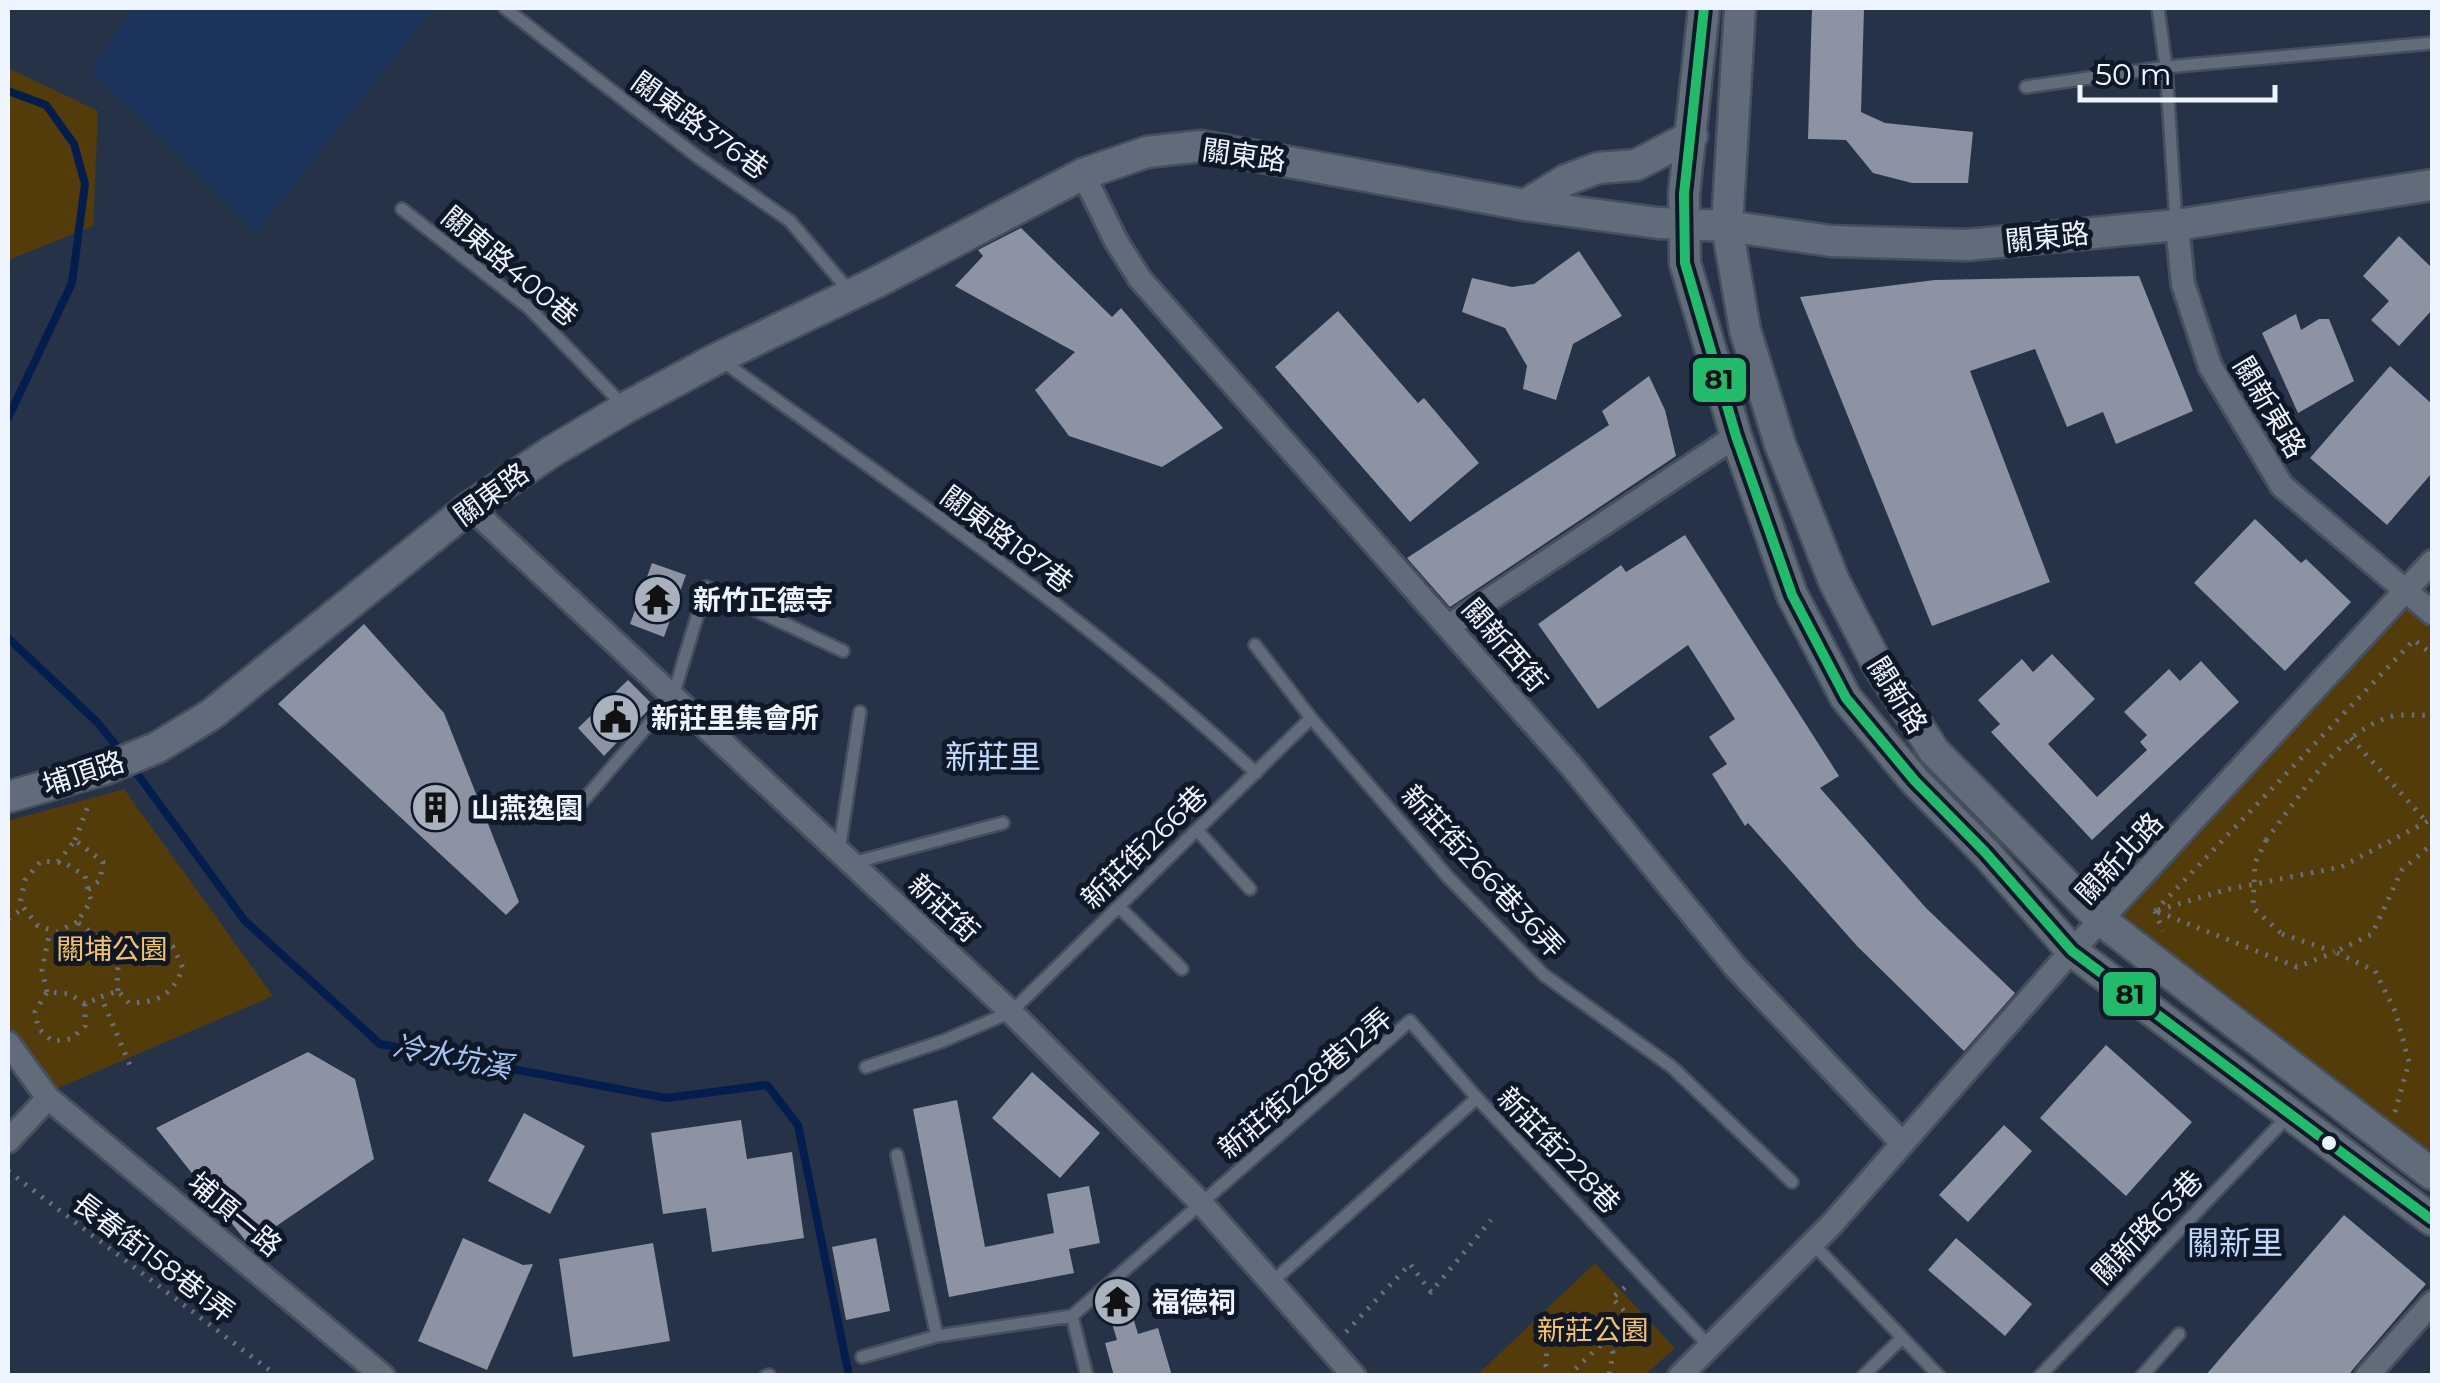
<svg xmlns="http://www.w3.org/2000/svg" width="2440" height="1383" font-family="Montserrat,'Noto Sans TC',sans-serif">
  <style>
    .built { fill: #1d355d }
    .green { fill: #543c0a }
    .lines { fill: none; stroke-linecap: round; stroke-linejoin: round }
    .stream { stroke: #031e4e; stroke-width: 8 }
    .building { fill: #8d93a3 }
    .lane-casing { stroke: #464f5d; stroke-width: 16 }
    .street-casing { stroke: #464f5d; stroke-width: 28 }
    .secondary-casing { stroke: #464f5d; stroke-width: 35 }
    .path { stroke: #676f7d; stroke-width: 5; stroke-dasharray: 2.5 8; stroke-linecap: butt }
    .lane { stroke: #626b7a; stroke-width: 11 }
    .street { stroke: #626b7a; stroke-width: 22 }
    .secondary { stroke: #626b7a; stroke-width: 30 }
    .path-bridge { stroke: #676f7d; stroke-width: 5; stroke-dasharray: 2.5 8; stroke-linecap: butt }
    .bus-1-casing { stroke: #0e1828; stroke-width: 18 }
    .bus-1 { stroke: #20bc6c; stroke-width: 10 }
    .bus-dot { fill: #eff5fe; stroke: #0e1828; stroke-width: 4 }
    .labels { text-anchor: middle; stroke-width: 10; stroke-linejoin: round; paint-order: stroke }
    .street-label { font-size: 28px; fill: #eff5fe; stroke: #0e1828 }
    .poi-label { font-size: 28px; font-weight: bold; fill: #eff5fe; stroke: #0e1828; text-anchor: start }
    .park-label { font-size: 28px; fill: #f8c160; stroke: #0e1828 }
    .water-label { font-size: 30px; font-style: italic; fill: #a6c5f7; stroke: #0e1828 }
    .quarter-label { font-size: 32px; fill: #c2d9fe; stroke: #0e1828 }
    .line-badge { stroke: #0e1828; stroke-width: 4 }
    .pale-badge-label { font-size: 28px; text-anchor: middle; font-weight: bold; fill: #111 }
  </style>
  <rect width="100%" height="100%" fill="#263247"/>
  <path class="built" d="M133,8h300l-177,225 -165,-164z"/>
  <path class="green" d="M8,68l90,43 -5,115 -85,34z
    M2385,591l47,37v531l-317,-238z
    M124,789l149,207 -222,95 -43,-59v-211z
    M1595,1263l80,85 -30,27h-168z"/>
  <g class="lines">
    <path class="stream" d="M8,91l38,14 28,39 11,40 -13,99 -64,135
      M8,638l89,84 25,31
      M130,764l115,157 135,123 286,54 101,-13 31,40 51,251"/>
  </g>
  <path class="building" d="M1812,8h52l-3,104 24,11 88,9 -5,51h-56l-39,-10 -27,-33 -38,-1z
    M1021,228l91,89 9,-9 102,120 -61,39 -93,-31 -34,-46 40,-38 -120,-66 28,-30 -5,-6z
    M2399,236l33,32v42l-33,36 -28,-26 18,-19 -26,-25z
    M1579,251l43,65 -49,28 -17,56 -33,-11 4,-23 -22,-38 -43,-16 10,-34 40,9 22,-3z
    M2139,276l54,135 -77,33 -13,-32 -36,15 -32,-78 -65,22 80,211 -118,44 -132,-329 135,-17z
    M1338,311l80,92 6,-5 55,65 -69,59 -135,-155z
    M2296,314l5,16 18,-11h10l25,62 -56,32 -36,-80z
    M2390,366l42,38v69l-45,52 -77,-67z
    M1649,376l16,34 11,46 -226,151 -43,-49 202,-133 -7,-14z
    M2255,519l46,44 5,-4 45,43 -66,69 -91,-88z
    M1685,535l154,241 -19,12 106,120 89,85 -51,58 -107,-105 -109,-123 -3,3 -33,-52 15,-10 -18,-27 26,-18 -47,-74 -90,64 -60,-85 83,-59 5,7z
    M652,563l34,12 -22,62 -34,-13z
    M364,624l80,89 75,189 -13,13 -228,-211z
    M2052,654l43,45 -47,45 49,53 50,-47 -7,-8 7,-7 -23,-23 45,-43 11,12 21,-20 38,41 -147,138 -101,-108 9,-8 -22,-24 44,-41 11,13z
    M628,680l25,25 -49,51 -26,-28z
    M2106,1045l86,77 -66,74 -86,-78z
    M308,1052l47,27 19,80 -125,86 -93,-117z
    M1032,1072l68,61 -40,45 -68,-60z
    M957,1100l28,147 69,-14 -7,-39 42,-8 11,57 -31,6 5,24 -125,24 -36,-188z
    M524,1113l61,33 -35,68 -62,-33z
    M741,1120l6,39 45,-7 12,86 -92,14 -6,-44 -43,6 -12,-81z
    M2004,1125l28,26 -64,71 -29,-27z
    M2344,1215l82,69 -72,84 -6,8h-143z
    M463,1238l60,27 10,-1 -46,106 -69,-29z
    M876,1238l14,73 -44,9 -14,-73z
    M1956,1238l76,66 -27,32 -77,-66z
    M653,1243l17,98 -97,16 -14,-98z
    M1125,1291l13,43 20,-6 14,48h-58l-9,-33 12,-3 -12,-40z"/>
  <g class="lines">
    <defs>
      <path id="lane" d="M505,8l194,150 91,63 61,72
        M2158,8l8,59 10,155
        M2026,87l140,-20 266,-24
        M402,209l127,99 93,96
        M721,360c182,132 370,259 535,413
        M1255,645l56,73 136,158 97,99 128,92 120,115
        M571,815l102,-119 33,-109 137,64
        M1197,830l53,59
        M839,851l21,-139
        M852,863l151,-40
        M1119,907l63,62
        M866,1067l77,-26 68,-29 300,-294
        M897,1155l40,181 135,-20
        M1813,1244l126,132
        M1272,1282l205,-184
        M862,1357l75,-21
        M766,1376l3,-1
        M1087,1376l-15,-60 338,-295 67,77 234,250
        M1863,1376l39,-38
        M2040,1376l249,-261
        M2142,1376l37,-42"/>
      <path id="street" d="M1083,174l33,67 24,38 432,488 164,201 165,174
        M2177,225l6,59 27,82 72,120 150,127
        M470,507l541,505 191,192 152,172
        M1449,626l287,-190
        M8,1043l40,55 335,278
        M8,1141l40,-43
        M1680,1376l152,-152 228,-260 372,-402
        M2367,1376l65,-73"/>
      <path id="secondary" d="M1704,8l-20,186 1,69 51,173 56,159 54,103 69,83 70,71 87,99 360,269
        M1740,8l-13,218 18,104 35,114 54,137 42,81 58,89 168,170 330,253
        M1525,205l41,-25 32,-12 38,-3 56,-29
        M8,797l97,-28 53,-22 54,-33 258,-207 81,-55 74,-44 93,-50 159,-76 206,-108 64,-22 54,-6 324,59 133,18 69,3 104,15 136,4 210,-20 255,-40"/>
    </defs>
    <use href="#lane" class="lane-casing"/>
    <use href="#street" class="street-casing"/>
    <use href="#secondary" class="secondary-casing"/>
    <path class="path" d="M2351,738l75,83
      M75,840l15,-39
      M2266,840c33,-42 68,-103 120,-122 13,-5 32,-2 46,-3
      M58,862l17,-22 28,22 -3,18 -12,10
      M2158,910l67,-20 116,-23 91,-48
      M2155,911l259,-271 18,14
      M2155,911l8,20
      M2158,912l139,55 38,-15
      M8,919l16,-11
      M77,922l-20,10 -19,-6 -18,-23 5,-23 16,-19 24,2 20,13 6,25 -14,21 46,34
      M2282,934l50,17
      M118,991c-3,-33 3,-40 32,-55l23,11 10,21c-11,27 -25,35 -54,35l-11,-12 -17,6 31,73
      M47,992l-5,-22 8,-39
      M85,1004v22l-14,13 -19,2 -14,-13 -3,-16 12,-20 23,2 15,10 16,-7
      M2395,1112l14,-50 -14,-51 -20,-40 -40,-19 37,-18 30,-64 30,-26
      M8,1171l269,205
      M1346,1332l64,-68 21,28 60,-72
      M1551,1376l-5,-10 1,-22 16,-17c26,-2 38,3 50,26l-4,23
      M1568,1376l62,-59 -18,-19 17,-14"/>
    <use href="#lane" class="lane"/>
    <use href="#street" class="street"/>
    <use href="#secondary" class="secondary"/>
    <path class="path-bridge" d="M2266,840l-11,23 -2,45 29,26"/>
    <defs>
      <path id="bus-1" d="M1704,8l-20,186 1,69 51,173 56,159 54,103 69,83 70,71 87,99 360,269"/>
    </defs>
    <use href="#bus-1" class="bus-1-casing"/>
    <use href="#bus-1" class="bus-1"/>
  </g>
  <defs>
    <symbol id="temple-disc" viewBox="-11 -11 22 22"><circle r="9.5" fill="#a9b1be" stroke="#0e1828"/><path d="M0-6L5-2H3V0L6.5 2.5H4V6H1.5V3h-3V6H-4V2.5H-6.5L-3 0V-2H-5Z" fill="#111"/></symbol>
    <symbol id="civic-disc" viewBox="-11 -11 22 22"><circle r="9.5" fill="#a9b1be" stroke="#0e1828"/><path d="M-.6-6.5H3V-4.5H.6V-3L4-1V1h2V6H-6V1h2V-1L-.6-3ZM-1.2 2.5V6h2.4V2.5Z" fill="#111"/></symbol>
    <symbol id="building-disc" viewBox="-11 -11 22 22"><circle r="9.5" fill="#a9b1be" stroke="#0e1828"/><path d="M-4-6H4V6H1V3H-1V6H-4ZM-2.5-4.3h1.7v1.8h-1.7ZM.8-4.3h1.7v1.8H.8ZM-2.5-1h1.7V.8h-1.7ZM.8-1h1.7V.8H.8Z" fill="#111"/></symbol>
  </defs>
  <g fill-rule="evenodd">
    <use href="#temple-disc" x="630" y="572" width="55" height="55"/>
    <use href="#civic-disc" x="588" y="690" width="55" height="55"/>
    <use href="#building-disc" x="408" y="780" width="55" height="55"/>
    <use href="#temple-disc" x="1090" y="1274" width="55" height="55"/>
  </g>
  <circle class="bus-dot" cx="2329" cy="1143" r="9"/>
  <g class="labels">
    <g class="street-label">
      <text transform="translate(700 125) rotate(36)" y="10">關東路376巷</text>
      <text transform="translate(1244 155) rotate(8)" y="10">關東路</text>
      <text transform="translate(2047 237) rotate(-6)" y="10">關東路</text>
      <text transform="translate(510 266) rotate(40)" y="10">關東路400巷</text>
      <text transform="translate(2270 407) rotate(59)" y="10">關新東路</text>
      <text transform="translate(491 494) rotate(-36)" y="10">關東路</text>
      <text transform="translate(1007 539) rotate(37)" y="10">關東路187巷</text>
      <text transform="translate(1505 645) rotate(49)" y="10">關新西街</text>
      <text transform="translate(1898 695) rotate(58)" y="10">關新路</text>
      <text transform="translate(83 773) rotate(-18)" y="10">埔頂路</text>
      <text transform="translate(1144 847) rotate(-44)" y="10">新莊街266巷</text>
      <text transform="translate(2119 858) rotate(-47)" y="10">關新北路</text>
      <text transform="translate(1483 871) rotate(47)" y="10">新莊街266巷36弄</text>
      <text transform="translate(944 908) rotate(43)" y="10">新莊街</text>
      <text transform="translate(1305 1083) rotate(-40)" y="10">新莊街228巷12弄</text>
      <text transform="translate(1559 1150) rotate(46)" y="10">新莊街228巷</text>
      <text transform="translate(235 1214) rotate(40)" y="10">埔頂一路</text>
      <text transform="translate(2147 1227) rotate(-46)" y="10">關新路63巷</text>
      <text transform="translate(154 1257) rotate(37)" y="10">長春街158巷1弄</text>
    </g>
    <g class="poi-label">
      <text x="693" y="610">新竹正德寺</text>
      <text x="651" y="728">新莊里集會所</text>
      <text x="471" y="818">山燕逸園</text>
      <text x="1152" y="1312">福德祠</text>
    </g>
    <g class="park-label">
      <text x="112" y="959">關埔公園</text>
      <text x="1593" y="1340">新莊公園</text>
    </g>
    <g class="water-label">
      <text transform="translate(452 1057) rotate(11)" y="10">冷水坑溪</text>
    </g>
    <g class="quarter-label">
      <text x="993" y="768">新莊里</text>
      <text x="2235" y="1254">關新里</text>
    </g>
  </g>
  <g class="line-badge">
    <rect x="1691" y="356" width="57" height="48" rx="10" fill="#20bc6c"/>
    <rect x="2101" y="970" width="57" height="48" rx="10" fill="#20bc6c"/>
  </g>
  <g class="pale-badge-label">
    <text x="1719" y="389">81</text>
    <text x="2130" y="1004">81</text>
  </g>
  <rect width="2440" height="1383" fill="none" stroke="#eff5fe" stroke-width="20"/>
  <path d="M2080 85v15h195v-15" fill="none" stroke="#eff5fe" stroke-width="5"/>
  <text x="2095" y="85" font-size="30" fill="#eff5fe" stroke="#0e1828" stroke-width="8" paint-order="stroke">50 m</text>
</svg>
